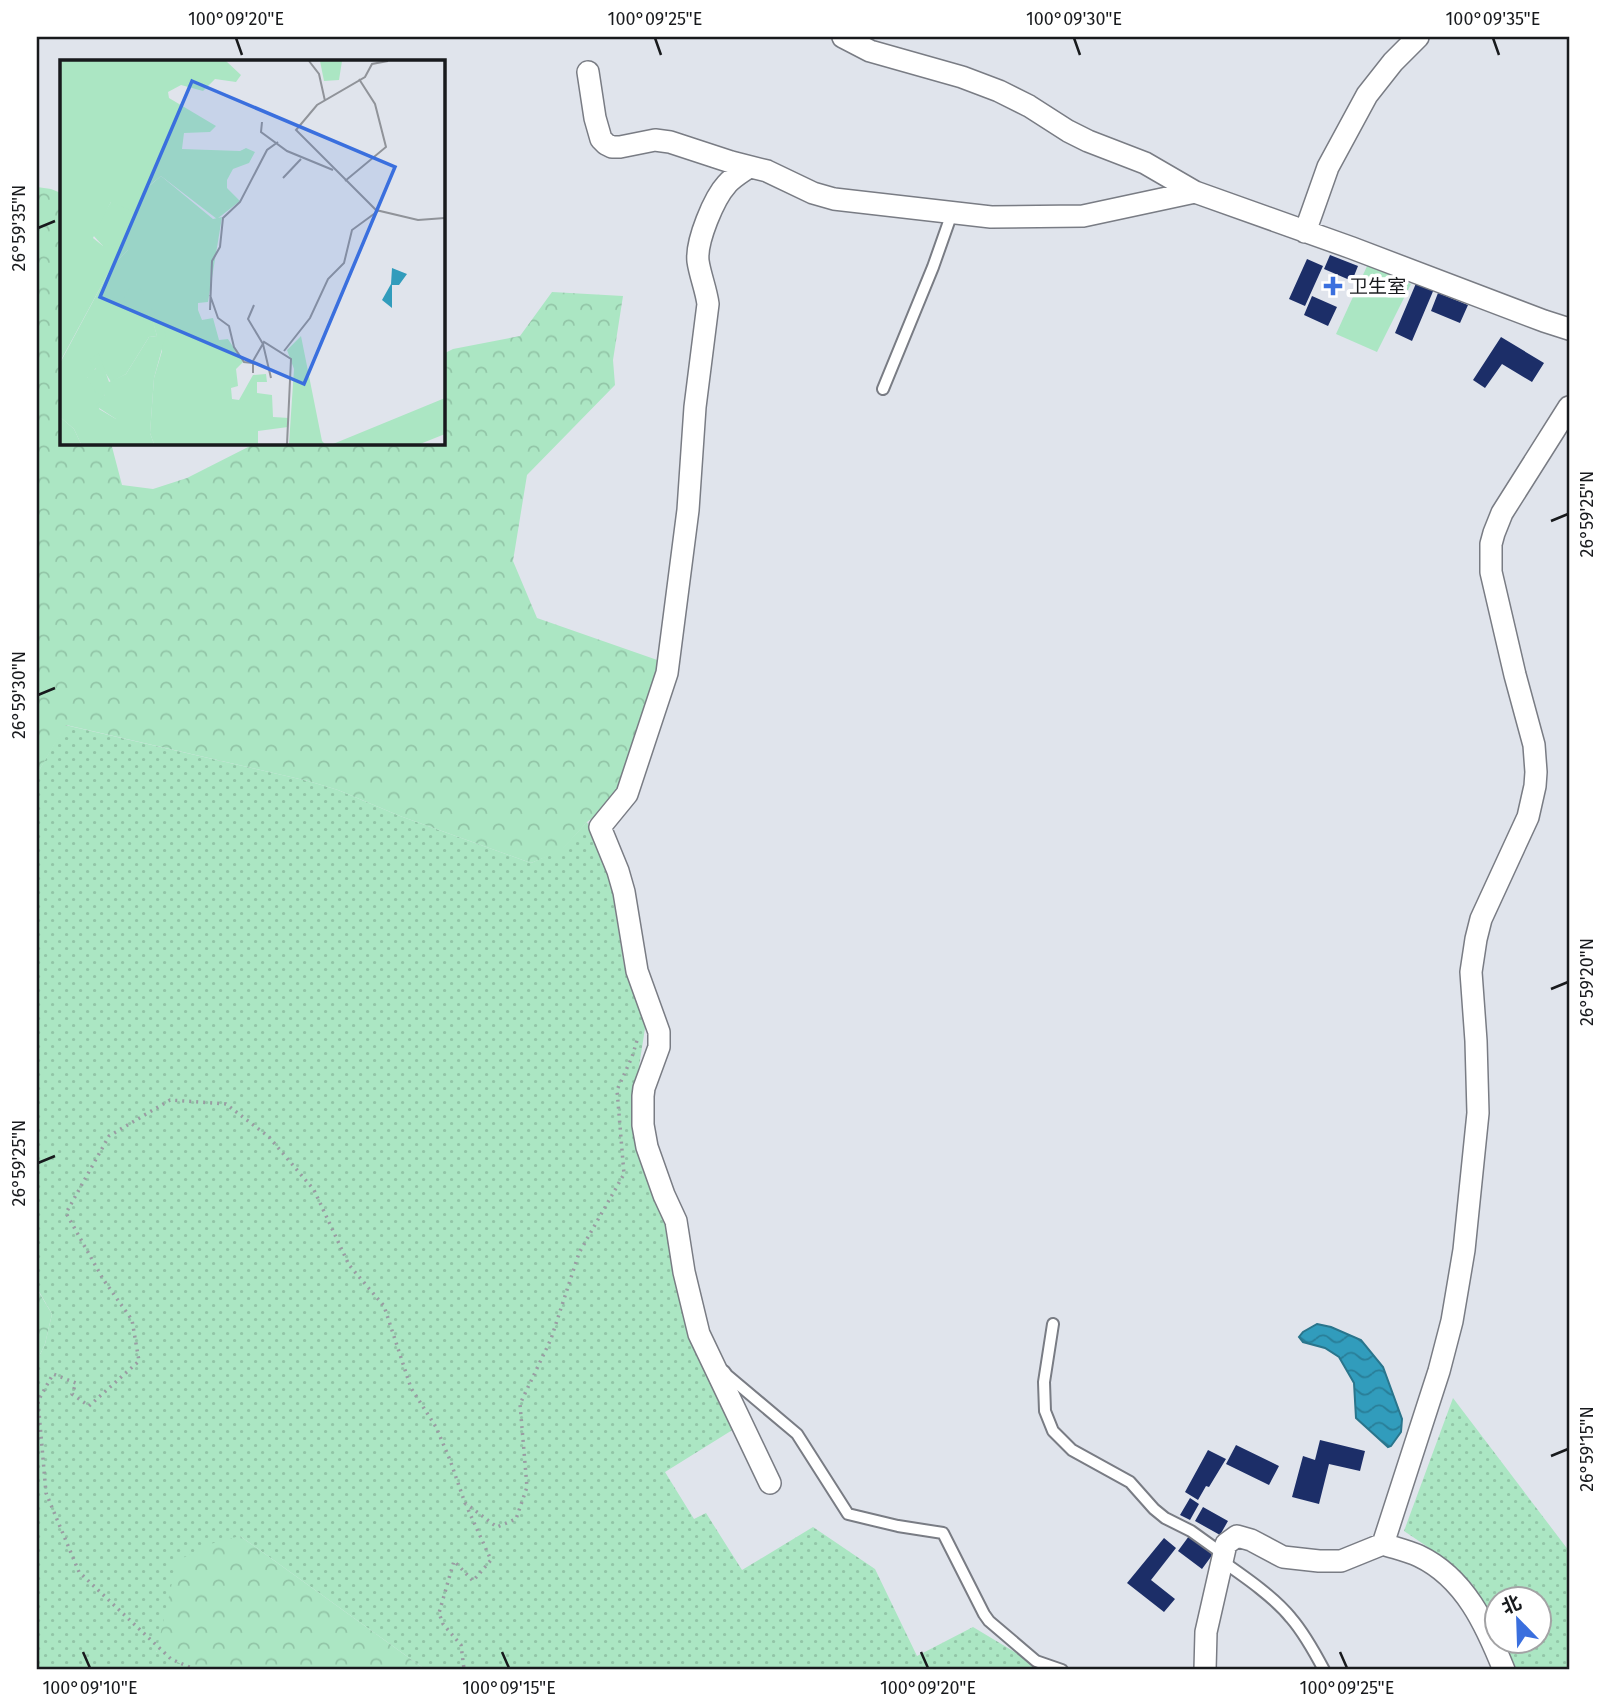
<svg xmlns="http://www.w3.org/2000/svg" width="1606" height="1707" font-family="'Fira Sans','Noto Sans SC',sans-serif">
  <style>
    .grass { fill: url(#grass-dots) }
    .forest { fill: url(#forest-crowns) }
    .pitch { fill: #abe6c3 }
    .water { fill: url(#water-waves); stroke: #2a758c; stroke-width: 2 }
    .building { fill: #1c2e68 }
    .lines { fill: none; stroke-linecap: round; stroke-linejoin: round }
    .lane-casing { stroke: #797c84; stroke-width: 14 }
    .street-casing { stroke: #797c84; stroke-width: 24 }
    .path { stroke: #999ca2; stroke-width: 3.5; stroke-dasharray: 2 5; stroke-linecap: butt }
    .lane { stroke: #fff; stroke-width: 10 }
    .street { stroke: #fff; stroke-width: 21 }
    .ticks { fill: none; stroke: #181a1d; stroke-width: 2.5 }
    .poi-dot { fill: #3a6fde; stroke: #fff; stroke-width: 2.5 }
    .labels { text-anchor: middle; stroke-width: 7; stroke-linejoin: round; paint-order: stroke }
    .poi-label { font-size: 19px; fill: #181a1d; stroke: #fff; text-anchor: start }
    .inset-road { fill: none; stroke: #909399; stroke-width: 2 }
    .view { fill: #3a6fde; fill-opacity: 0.15; stroke: #3a6fde; stroke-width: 3.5 }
    .inset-edge { fill: none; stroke: #181a1d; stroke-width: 3.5 }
    .neatline { fill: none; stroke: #181a1d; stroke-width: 2.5 }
    .ticks-label { font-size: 18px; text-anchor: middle; fill: #181a1d }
  </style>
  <defs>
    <pattern id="grass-dots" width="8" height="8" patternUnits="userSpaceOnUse" patternTransform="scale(1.75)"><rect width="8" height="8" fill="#abe6c3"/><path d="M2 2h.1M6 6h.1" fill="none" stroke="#92c5a7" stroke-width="1.8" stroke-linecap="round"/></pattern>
    <pattern id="forest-crowns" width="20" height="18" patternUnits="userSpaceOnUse" patternTransform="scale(1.75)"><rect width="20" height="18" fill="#abe6c3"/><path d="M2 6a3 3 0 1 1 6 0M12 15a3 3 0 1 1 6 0" fill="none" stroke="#92c5a7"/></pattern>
    <pattern id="water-waves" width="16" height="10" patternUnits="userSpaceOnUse" patternTransform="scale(1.75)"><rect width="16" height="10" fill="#319cbc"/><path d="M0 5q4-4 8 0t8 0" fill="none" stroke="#297e98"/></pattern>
  </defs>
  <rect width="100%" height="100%" fill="#e0e4ec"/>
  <path class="grass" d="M65,725l243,56 30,9 62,26 131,47 30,-13 26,-28 21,44 16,99 22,57 -14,89 39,131 63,187 -69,43 29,47 12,-6 36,57 71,-43 62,42 42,87 56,-29 72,43h-619l-186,-134 -84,116 40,18h-159v-309l8,-17 7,-30 -15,-26v-514z
    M1453,1398l116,153v119h-53l-12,-29 36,-1v-42h-42l-1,30 -24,-43 -23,-23 -46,-31z"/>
  <path class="forest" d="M37,187l14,2 10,4v250h50l11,42 31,4 34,-11 69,-35h187v-89l10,-5 67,-13 32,-44 71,4 -10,64 2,25 -88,90 -14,86 24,57 126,44 -41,121 -23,30 -12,9 -26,29 -30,12 -131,-47 -62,-26 -30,-9 -242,-56 -29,49z
    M37,1289l15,25 -7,30 -8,17z
    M240,1536l186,134h-230l-40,-17 21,-92 33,-17z"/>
  <path class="pitch" d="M1368,264l43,20 -34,68 -41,-18z"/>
  <path class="water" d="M1317,1324l14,3 30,13 22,27 19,52 -1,13 -10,14 -3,1 -32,-29 -2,-35 -15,-26 -14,-9 -22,-6 -4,-5 4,-5z"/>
  <path class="building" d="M1330,255l28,11 -6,15 -28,-12z
    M1307,259l16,7 -18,40 -16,-7z
    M1417,281l17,8 -22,52 -17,-8z
    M1438,293l30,12 -8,18 -29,-12z
    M1312,296l25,11 -9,19 -24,-11z
    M1501,337l43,26 -12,19 -30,-18 -17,24 -12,-8z
    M1320,1440l45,11 -5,20 -31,-7 -10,40 -27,-7 11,-41 12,4z
    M1236,1445l43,21 -10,19 -43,-21z
    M1208,1450l18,9 -17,28 -3,-1 -8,14 -13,-8z
    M1190,1498l9,6 -9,16 -10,-5z
    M1203,1507l25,14 -8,14 -25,-14z
    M1189,1536l24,18 -11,15 -24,-18z
    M1164,1538l12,10 -25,32 24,19 -11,13 -37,-29z"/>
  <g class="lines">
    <defs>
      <path id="lane" d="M883,389l50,-122 19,-54
        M1053,1324l-9,58 1,29 8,20 19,19 58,32 24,27 11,9 26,13 32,23
        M724,1371l3,4 70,59 51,80 50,12 45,7 41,81 5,7 47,40 26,9
        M1222,1561c23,16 52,36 69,57 13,15 24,35 33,52"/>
      <path id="street" d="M843,37l27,14 92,26 37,14 30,15 39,25 20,10 57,22 50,29 157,56 192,73 25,8
        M588,72l7,46 6,21 5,5 6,3h8l35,-7 15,2 61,20 36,9 46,22 21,6 157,18 92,-1 112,-24
        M749,167c-7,5 -16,10 -22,17 -13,14 -31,57 -29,77 2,14 8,28 10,43l-13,103 -7,103 -21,163 -40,121 -27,33 18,44 6,21 13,79 22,61v15l-15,41 -1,8v29l4,22 17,48 12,26 8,51 15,62 71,149
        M1305,232l23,-65 39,-72 26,-33 25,-25
        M1383,1544l56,-173 13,-50 12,-71 14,-137 -2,-72 -5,-69 5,-33 5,-20 47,-102 7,-31 1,-14 -2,-27 -19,-70 -24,-103v-28l3,-11 8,-20 67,-106
        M1205,1670l1,-38 20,-88 11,-8 14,4 32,17 36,4h22l42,-17c12,4 25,7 36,12 46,22 67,69 85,114"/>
    </defs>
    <use href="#lane" class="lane-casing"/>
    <use href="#street" class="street-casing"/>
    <path class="path" d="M196,1670l-25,-11 -92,-87 -33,-79 -8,-92 15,-27 23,9 -4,11 17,12 50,-45 -7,-41 -29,-41 -37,-66 43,-77 61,-36 56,4 43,33 45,53 35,75 35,41 27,82 25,39 14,33 15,43 32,24 19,-8 11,-32 -7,-83 31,-65 28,-86 45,-79 -7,-84 15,-33 6,-20
      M452,1670l12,-1 -3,-24 -18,-21 -4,-11 15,-52 19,20 18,-21 -25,-55"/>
    <use href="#lane" class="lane"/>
    <use href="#street" class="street"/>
  </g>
  <path class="ticks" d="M236,38l6,17M655,38l6,17M1074,38l6,17M1493,38l6,17M38,228l17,-7M1551,521l17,-7M38,695l17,-7M1551,989l17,-7M38,1163l17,-7M1551,1456l17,-7M83,1652l7,16M502,1652l7,16M921,1652l7,16M1340,1652l7,16"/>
  <path class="poi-dot" d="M1329.5 275.5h7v7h7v7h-7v7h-7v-7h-7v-7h7z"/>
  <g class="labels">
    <g class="poi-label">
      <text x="1349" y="293">卫生室</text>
    </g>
  </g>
  <g transform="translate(60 60)">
    <rect width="385" height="385" fill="#e0e4ec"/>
    <path d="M101,116l52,43 9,-2 -14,85 -10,1v7l4,10 11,-2 6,22 9,-1 15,23 -7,7 2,17 -7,2 1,11 7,1 14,-25 13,-1 1,8h-10v11l15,2 1,22 16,1 -1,9 -30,4v13h-104l-4,-11 4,-55 8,-27 -9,-30 4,15 -8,1 -23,37 -15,8 -11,-18 -13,13 18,18 -6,14 17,10v25h-35l-7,-15 -14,-12v-54l52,-97 16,-16 -25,-4 -11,-12 19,-32 22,-2zM241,276l21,105 3,3h-36l5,-75 -7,-19zM385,338v36l-25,10h-87z" fill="#abe6c3"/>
    <path d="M0,1h166l15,14 -5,7 -21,-3 -12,12 -22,-6 -13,7 1,6 47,28 -6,6 -26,1 -2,16 58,2 6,-3 9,4 -6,11 -16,6 -6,11v8l13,13 -23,18 -56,-43 -17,14v11l-11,-1v11l-22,-9 -18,36 10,8 21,-2 4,6 -16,16 -52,96zM260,1h22l-3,19 -15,1zM70,228h10l26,46 -12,44 -4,55 4,11h-38v-25l-20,-13 9,-11 -9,-2 -9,-16v-6l9,-2 -7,-9 10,-7 10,29 17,-8 23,-37 8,-1 -4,-15 -8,1 -22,-23zM0,357l14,12 7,15h-21z" fill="#abe6c3"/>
    <path d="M332,208l15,6 -8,11h-7v23l-10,-8 9,-16z" fill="#319cbc"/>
    <path class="inset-road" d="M249,1l10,13 6,27M328,1l-16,3 -7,13 -48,28 -21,25 80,80 42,10 27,-2M202,62l-1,10 26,19 46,19M223,118l18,-19M285,121l41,-34 -11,-43 -16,-25M150,235l8,23 11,8 5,21 10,15 9,1M194,245l-6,14 15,25M150,250l2,-49 8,-14 3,-29 17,-16 27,-52 11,-8M203,284l8,34M224,291l26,-33 18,-39 16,-16 8,-33 26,-19M193,313v-12l11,-19 27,17 -4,85"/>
    <path class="view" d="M132,21l203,86 -91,217 -204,-87z"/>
    <rect width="385" height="385" class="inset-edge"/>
  </g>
  <rect width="1606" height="1707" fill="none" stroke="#ffffff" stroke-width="77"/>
  <g transform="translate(1518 1620) rotate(337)"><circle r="33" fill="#ffffff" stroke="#a3a3a5" stroke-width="2"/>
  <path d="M0-5L12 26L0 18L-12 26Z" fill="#3a6fde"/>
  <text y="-10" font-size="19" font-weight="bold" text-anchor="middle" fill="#181a1d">北</text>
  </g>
  <rect x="38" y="38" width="1530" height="1630" class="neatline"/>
  <g class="ticks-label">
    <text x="236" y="25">100°09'20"E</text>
    <text x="655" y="25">100°09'25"E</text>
    <text x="1074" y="25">100°09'30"E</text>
    <text x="1493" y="25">100°09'35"E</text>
    <text transform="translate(19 228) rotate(-90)" y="6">26°59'35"N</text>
    <text transform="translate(1587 514) rotate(-90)" y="6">26°59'25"N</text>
    <text transform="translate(19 695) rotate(-90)" y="6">26°59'30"N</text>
    <text transform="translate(1587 982) rotate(-90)" y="6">26°59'20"N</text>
    <text transform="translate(19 1163) rotate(-90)" y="6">26°59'25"N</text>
    <text transform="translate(1587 1449) rotate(-90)" y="6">26°59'15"N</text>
    <text x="90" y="1694">100°09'10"E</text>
    <text x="509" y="1694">100°09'15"E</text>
    <text x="928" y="1694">100°09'20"E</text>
    <text x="1347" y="1694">100°09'25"E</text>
  </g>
</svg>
